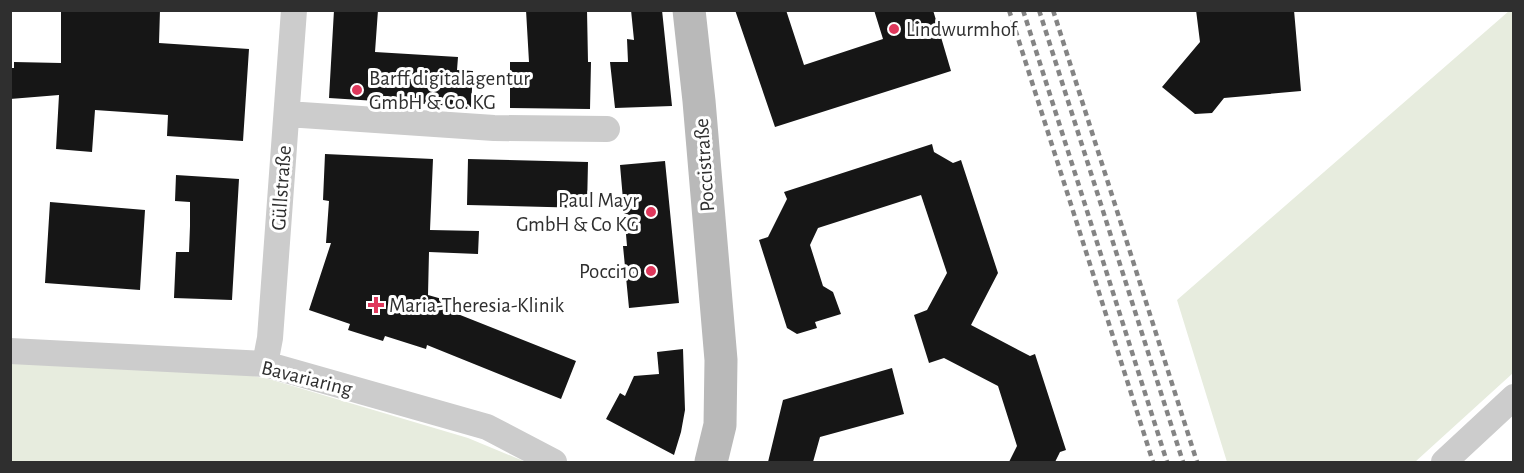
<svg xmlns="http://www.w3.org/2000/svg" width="1524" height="473" font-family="'Alegreya Sans',sans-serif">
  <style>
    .green { fill: #e7ecde }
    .building { fill: #161616 }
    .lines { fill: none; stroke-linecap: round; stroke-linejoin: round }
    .minor { stroke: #ccc; stroke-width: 26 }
    .secondary { stroke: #b9b9b9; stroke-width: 33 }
    .rail { stroke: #848484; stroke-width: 4.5; stroke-dasharray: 6 4.5; stroke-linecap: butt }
    .poi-dot { fill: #df385c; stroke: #fff; stroke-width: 2 }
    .labels { text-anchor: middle; stroke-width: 6; stroke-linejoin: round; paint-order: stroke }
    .poi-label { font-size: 21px; fill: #2f2f2f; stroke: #fff; text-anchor: start }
    .street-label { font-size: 21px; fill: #2f2f2f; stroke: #fff }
  </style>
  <rect width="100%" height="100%" fill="#fff"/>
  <path class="green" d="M1509,11h5l-1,362 -98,89h-188l-50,-162z
    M11,362l215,9 43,8 199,59 58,24h-515z"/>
  <path class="building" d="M61,10h99l-1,33 90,6 -6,92 -76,-5 1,-21 -73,-5 -3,42 -36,-3 3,-54 -49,4v-31h4v-6l47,1z
    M334,10h44l-3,42 83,5 -1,13 16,1 -2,36 -142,-9z
    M526,10h61l1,52h3l-1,47 -80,-1v-46h19z
    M631,10h31l10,96 -57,2 -5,-46h18l-1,-23 7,1z
    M735,10h51l18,55 79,-26 -9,-29h59l18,61 -176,56z
    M1196,10h98l7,81 -77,7 -12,15 -17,1 -33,-27 38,-45z
    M932,144l2,8 19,11 8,-3 37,113 -27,52 59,31 5,-2 31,96 -6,2 -5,10h-46l8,-16 -19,-60 -54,-28 -15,5 -15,-48 13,-5 20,-37 -26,-78 -103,33 -8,17 13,41 10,6 8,22 -26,8 2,6 -20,6 -10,-6 -28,-88 9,-3 19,-38 -3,-7z
    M325,154l108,5 -3,71 49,1 -1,23 -49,-2 -1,43 14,4 -2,8 136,54 -15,38 -134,-54 -1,4 -41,-13 -2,5 -35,-11 2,-6 -41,-14 22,-67h-5l3,-42 -6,-1z
    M468,159l120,3 -1,46 -120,-3z
    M665,161l14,142 -50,5 -6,-62h4l-7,-81z
    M176,175l63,4 -7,121 -58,-2 2,-46h13l1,-26v-24l-15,-1z
    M50,202l95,8 -5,80 -95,-7z
    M683,349l2,61 -4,22 -7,23 -68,-36 14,-26 5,3 9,-20 25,-2 -2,-22z
    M892,368l12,46 -84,23 -7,25h-45l15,-62z"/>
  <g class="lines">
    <path class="minor" d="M287,114l207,14 113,1
      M10,351l255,13 222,63 67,35
      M265,364l5,-26 24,-328
      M1444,462l70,-65"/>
    <path class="secondary" d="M689,10l10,91 22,259 -1,65 -9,37"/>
    <path class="rail" d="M1009,10l144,452
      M1023,10l144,452
      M1039,10l144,452
      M1053,10l144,452"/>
  </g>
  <g class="poi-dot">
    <circle cx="894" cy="29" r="6"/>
    <circle cx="357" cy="90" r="6"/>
    <circle cx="651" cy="212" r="6"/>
    <circle cx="651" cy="271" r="6"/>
    <path d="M373 296h6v6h6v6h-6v6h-6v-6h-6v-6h6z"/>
  </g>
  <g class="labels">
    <g class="poi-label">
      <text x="906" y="36">Lindwurmhof</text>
      <text x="369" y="85">Barff digitalagentur<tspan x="369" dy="24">GmbH &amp; Co. KG</tspan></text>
      <text x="639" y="207" text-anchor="end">Paul Mayr<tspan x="639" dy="24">GmbH &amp; Co KG</tspan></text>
      <text x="639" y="278" text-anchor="end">Pocci10</text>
      <text x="389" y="312">Maria-Theresia-Klinik</text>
    </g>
    <g class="street-label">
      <text transform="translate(704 165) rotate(-94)" y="7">Poccistraße</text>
      <text transform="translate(281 188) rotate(-86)" y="7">Güllstraße</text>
      <text transform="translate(307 378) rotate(14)" y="7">Bavariaring</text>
    </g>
  </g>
  <rect width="1524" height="473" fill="none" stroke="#2f2f2f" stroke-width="24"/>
</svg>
